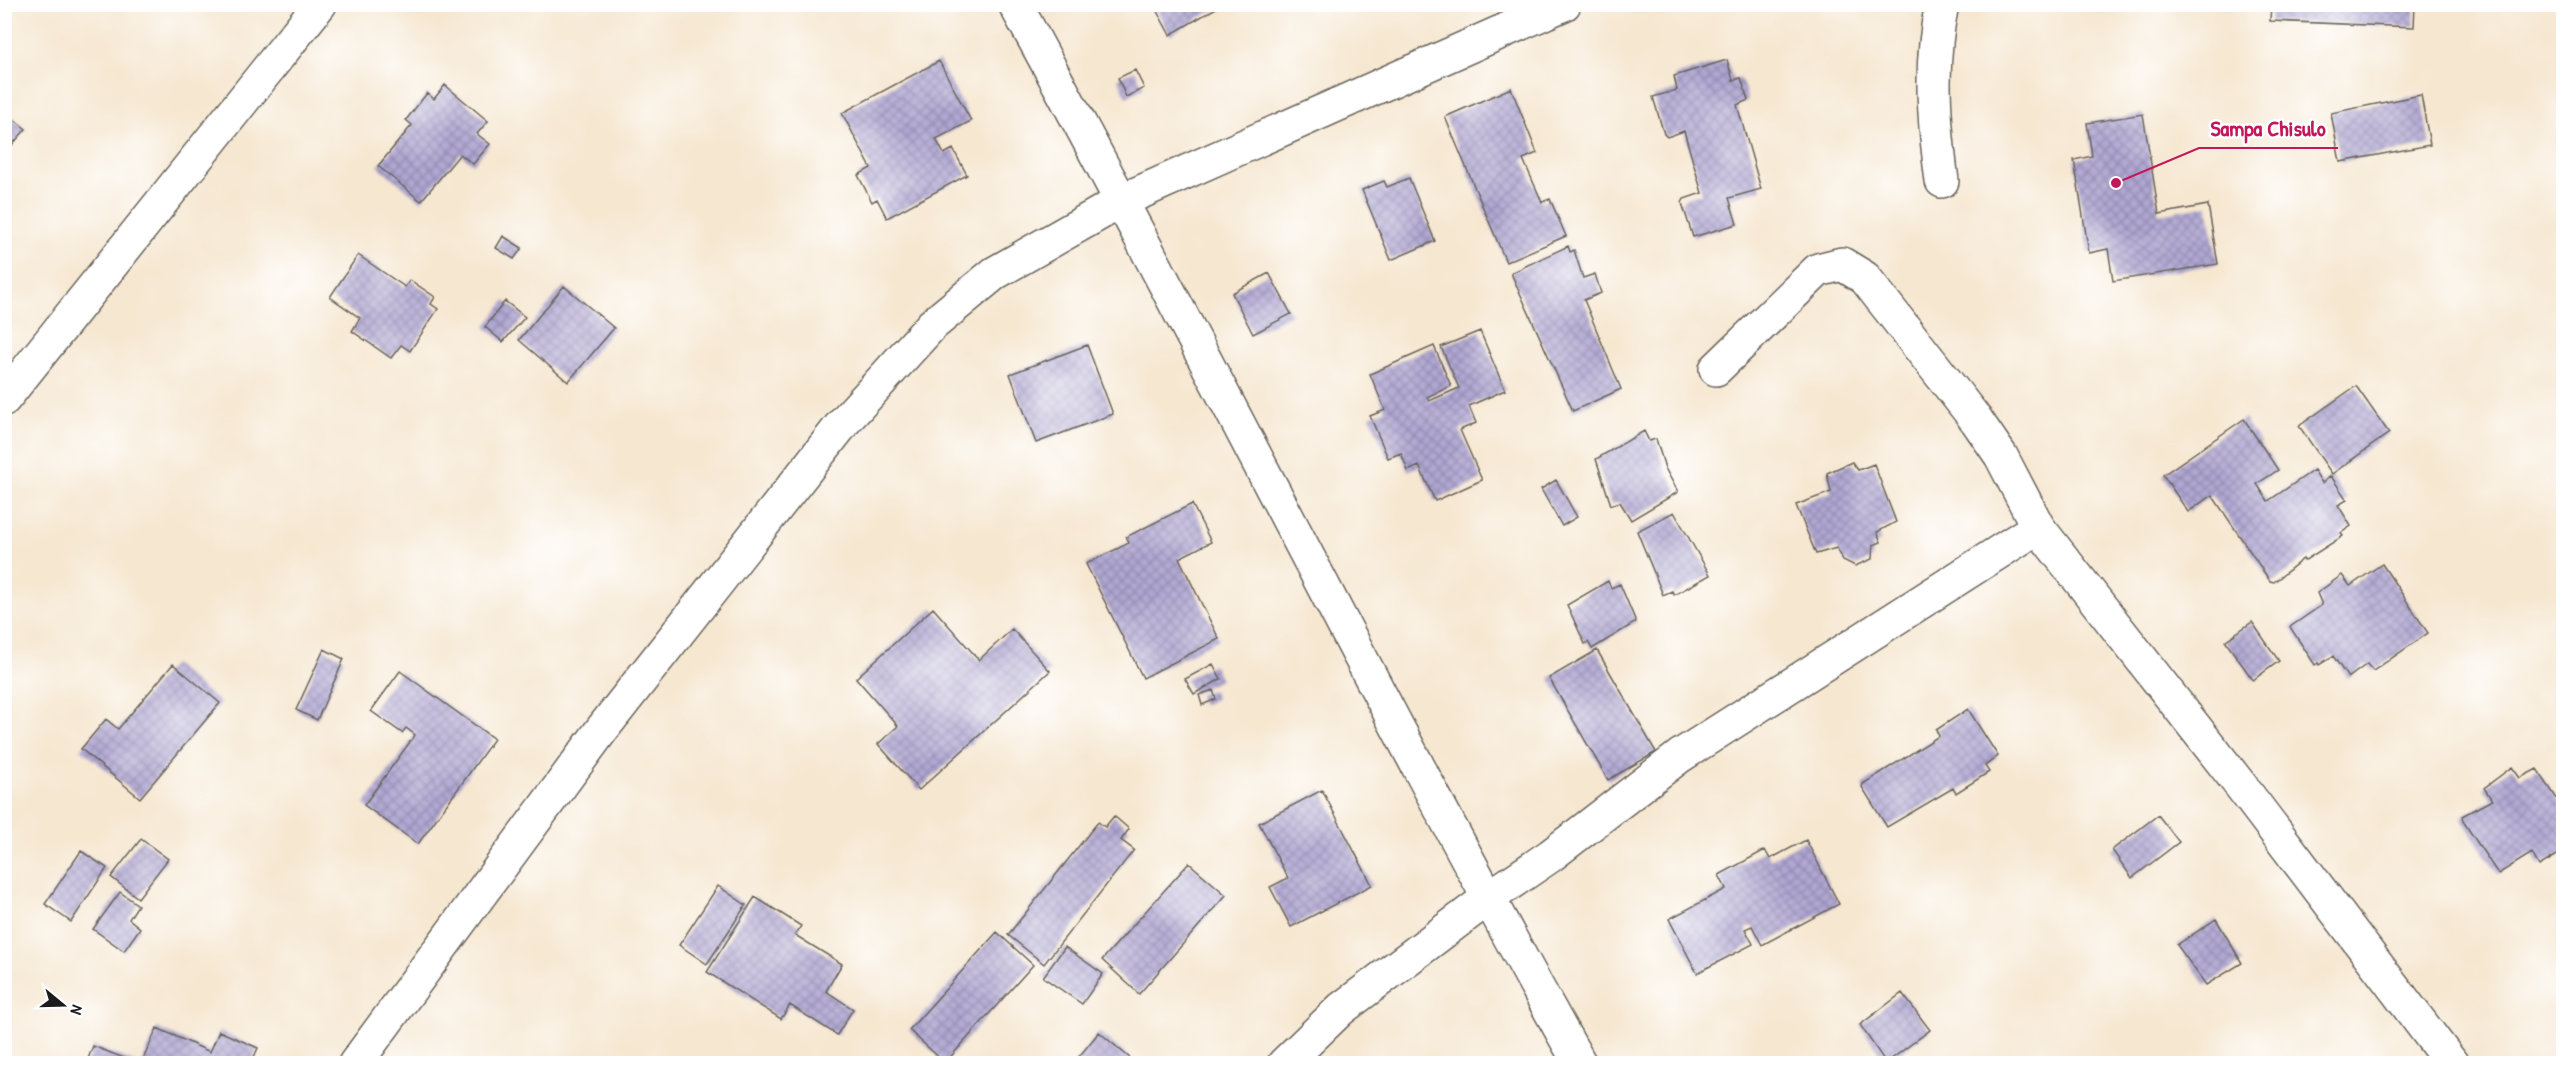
<svg xmlns="http://www.w3.org/2000/svg" width="2568" height="1068" font-family="'Patrick Hand',sans-serif">
  <style>
    .building { fill: url(#building-cross-hatch) }
    .lines { fill: none; stroke-linecap: round; stroke-linejoin: round }
    .minor-casing { stroke: #68635b; stroke-width: 36 }
    .minor { stroke: #fff; stroke-width: 33 }
    .leader { fill: none; stroke: #c2185b; stroke-width: 2 }
    .callout-dot { fill: #c2185b; stroke: #fff; stroke-width: 2 }
    .callout-label { font-size: 22px; text-anchor: middle; font-weight: bold; fill: #c2185b; stroke: #fff; stroke-width: 5; stroke-linejoin: round; paint-order: stroke }
  </style>
  <defs>
    <pattern id="building-cross-hatch" width="8" height="8" patternUnits="userSpaceOnUse" patternTransform="scale(1.5)"><rect width="8" height="8" fill="#b0a7d3"/><path d="M0 0l8 8M0 8l8-8" fill="none" stroke="#8e87aa"/></pattern>
  </defs>
  <rect width="100%" height="100%" fill="#fff"/>
  <filter id="ink" filterUnits="userSpaceOnUse"><feTurbulence type="fractalNoise" baseFrequency=".0167" numOctaves="2"/><feDisplacementMap in="SourceGraphic" scale="12" xChannelSelector="R" yChannelSelector="G"/><feConvolveMatrix kernelMatrix="1 2 1 2 8 2 1 2 1" color-interpolation-filters="sRGB"/></filter>
  <filter id="wash" filterUnits="userSpaceOnUse"><feTurbulence type="fractalNoise" baseFrequency=".008" numOctaves="4" result="noise"/><feDisplacementMap in="SourceGraphic" scale="24" xChannelSelector="R" yChannelSelector="G"/><feGaussianBlur stdDeviation="1.35" result="paint"/><feColorMatrix in="noise" values="0 0 0 0 0 0 0 0 0 0 0 0 0 0 0 0 0 1.4 0 .05"/><feComposite in="paint" operator="in"/></filter>
  <g filter="url(#wash)">
    <rect width="100%" height="100%" fill="#f6e7d0"/>
    <g id="blocks">
      <path class="building" d="M1153,4h70l-53,31z
        M2271,4h144l-1,23 -144,-6z
        M1727,60l6,20 8,-2 7,22 -11,5 24,84 -32,9 8,26 -44,13 -11,-34 2,-4 18,-6 -18,-62 -17,6 -3,-3 -11,-37 24,-7 -3,-14z
        M939,61l32,60 -35,18 8,15 9,-5 14,26 -80,43 -10,-19 -5,3 -14,-27 13,-7 -29,-55z
        M1135,70l9,18 -18,9 -8,-19z
        M445,85l43,36 -11,13 13,10 -17,20 -13,-10 -39,47 -43,-35 34,-41 -6,-5 21,-27 7,6z
        M1511,88l26,65 -14,6 19,43 8,-3 16,37 -60,26 -61,-145z
        M2421,95l9,50 -90,17 -9,-49z
        M4,111l22,18 -22,25z
        M2143,114l16,100 49,-9 10,59 -105,17 -5,-32 -19,4 -15,-93 18,-4 -5,-33z
        M1409,178l26,63 -44,19 -29,-70 22,-9 3,6z
        M503,236l19,12 -8,11 -18,-11z
        M1568,246l2,6 4,-2 9,28 12,-4 6,19 -17,7 37,89 -48,22 -62,-138z
        M358,255l47,32 5,-7 25,17 -4,7 7,5 -28,42 -9,-6 -10,13 -39,-27 8,-13 -30,-21z
        M1269,273l22,41 -38,20 -21,-41z
        M564,286l50,42 -46,54 -49,-42z
        M505,301l20,16 -22,25 -18,-15z
        M1480,331l25,59 -36,16 7,17 -16,7 22,50 -47,21 -16,-35 -11,5 -7,-18 -13,5 -18,-42 15,-6 -15,-36 64,-28 17,40 -24,11 2,4 30,-13 -18,-41z
        M1087,345l26,69 -77,29 -26,-69z
        M2356,386l33,47 -57,41 -33,-48z
        M2244,419l34,51 -21,14 11,17 46,-31 8,13 9,-7 16,24 -9,5 13,21 -10,7 2,3 -39,25 -1,-2 -29,23 -4,-1 -58,-86 -24,17 -25,-37z
        M1644,431l5,10 7,-2 9,29 13,24 -47,28 -11,-18 -9,3 -15,-46z
        M1852,462l6,8 16,-6 22,58 -19,10 4,10 -8,3 -1,14 -17,7 -12,-6 -6,-12 -21,6 -20,-49 35,-13 -4,-19z
        M1556,480l21,37 -15,9 -21,-37z
        M1192,504l19,38 -32,16 40,81 -76,39 -57,-114 43,-21 -3,-6z
        M1674,512l36,63 -36,20 -2,-4 -9,4 -26,-64z
        M2382,564l46,69 -55,38 -6,-7 -19,14 -15,-22 -14,9 -1,-2 -3,2 -25,-38 32,-22 -5,-12 25,-18 8,11z
        M1608,581l3,7 9,-4 16,38 -44,27 -4,-7 -3,2 -18,-39z
        M933,608l46,52 33,-31 38,42 -131,119 -41,-46 20,-18 -42,-48z
        M2252,622l27,39 -26,19 -28,-39z
        M324,649l20,10 -27,61 -21,-10z
        M1597,650l59,102 -48,28 -59,-102z
        M173,664l47,39 -80,95 -59,-49 25,-30 12,10z
        M1213,664l8,15 -27,15 -9,-15z
        M400,671l94,68 -76,105 -54,-39 51,-70 -9,-7 -4,5 -31,-22z
        M1213,690l3,9 -14,6 -3,-10z
        M1968,709l30,47 -13,10 4,6 -33,21 -3,-5 -66,39 -25,-40 1,-3 76,-48 -3,-6z
        M2512,767l8,11 17,-9 27,40v42l-25,15 -7,-13 -34,21 -35,-53 -1,-5 30,-16 -8,-12z
        M1322,790l50,95 -81,42 -21,-40 18,-9 -29,-55z
        M2158,815l21,27 -47,36 -20,-28z
        M1114,816l15,13 -8,11 13,10 -90,114 -36,-29 90,-113 7,5z
        M141,839l27,20 -30,39 -27,-21z
        M1806,840l33,64 -77,41 -10,-19 -7,3 8,15 -56,29 -28,-54 57,-30 -7,-14 46,-25 5,9z
        M81,851l26,17 -36,54 -26,-18z
        M1189,863l37,32 -87,99 -37,-34z
        M718,886l28,19 -39,59 -28,-19z
        M120,892l18,13 -9,14 11,9 -16,23 -31,-22z
        M755,897l46,29 -6,9 47,29 -16,27 27,18 -16,26 -47,-30 -9,14 -74,-47z
        M2216,919l26,44 -36,22 -29,-40z
        M997,932l36,33 -88,98 -36,-33z
        M1065,947l38,27 -21,30 -39,-27z
        M1902,993l28,37 -44,33 -26,-38z
        M157,1028l53,24 9,-21 39,17 -7,16h-110z
        M1099,1032l38,32h-64z
        M93,1046l44,17v1h-51z"/>
    </g>
  </g>
  <g filter="url(#ink)">
    <use href="#blocks" fill-opacity="0" stroke="#68635b" stroke-width="1.5"/>
    <g class="lines">
      <defs>
        <path id="minor" d="M1015,4c193,351 369,711 565,1060
          M1942,181c-8,-61 -13,-116 0,-177
          M1716,369l102,-99 24,-6 23,14 112,143 24,35 37,71 203,259 211,278
          M4,399l316,-395
          M355,1064l248,-336 240,-305 89,-98 63,-52 128,-73 441,-196
          M1284,1064l57,-55 146,-110 63,-43 130,-100 358,-229"/>
      </defs>
      <use href="#minor" class="minor-casing"/>
      <use href="#minor" class="minor"/>
    </g>
  </g>
  <path class="leader" d="M2116 183L2199 148H2338"/>
  <circle class="callout-dot" cx="2116" cy="183" r="6"/>
  <g class="callout-label">
    <text x="2268" y="136">Sampa Chisulo</text>
  </g>
  <rect width="2568" height="1068" fill="none" stroke="#fff" stroke-width="24"/>
  <g transform="translate(63 1005) rotate(109)" stroke="#ffffff" stroke-width="4.5" paint-order="stroke">
  <path d="M0-4.5L10 22L0 15L-10 22Z" fill="#1c1c1c"/>
  <text y="-9" font-size="16" font-weight="bold" text-anchor="middle" fill="#1c1c1c">N</text>
  </g>
</svg>
